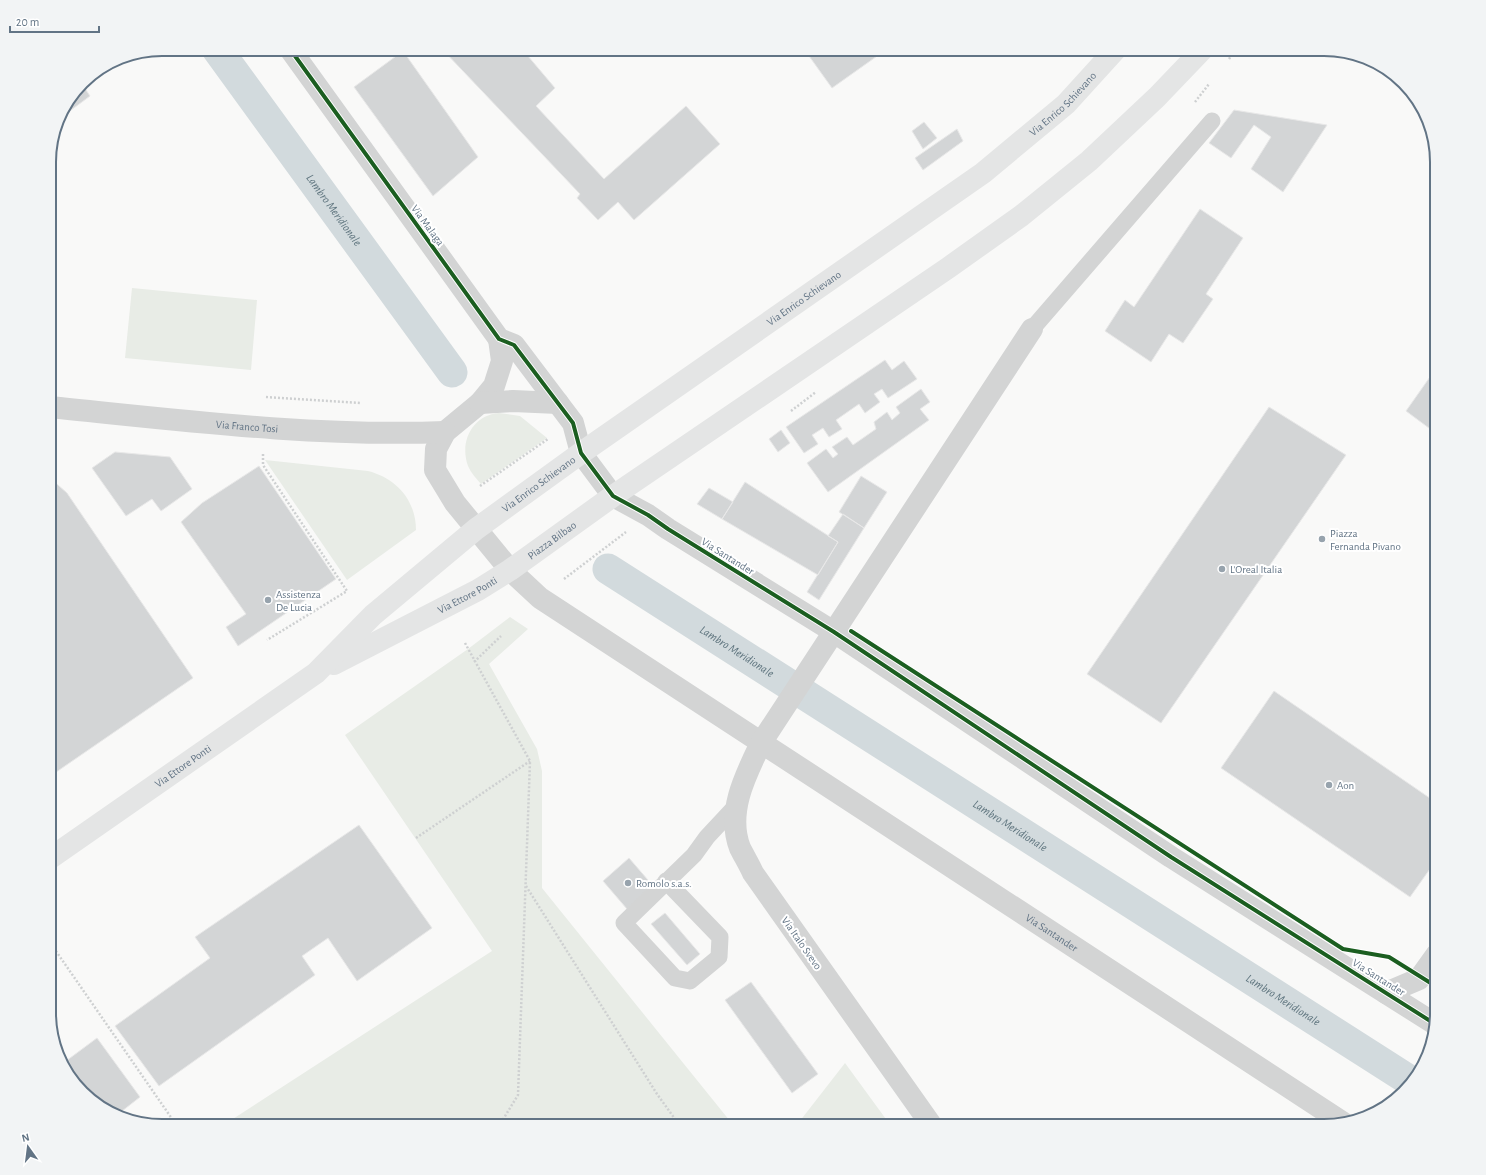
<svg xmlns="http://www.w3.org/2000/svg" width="1486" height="1175" font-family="'Alegreya Sans',sans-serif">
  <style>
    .green { fill: #e8ece6 }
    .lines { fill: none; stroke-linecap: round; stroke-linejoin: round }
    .canal { stroke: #d2dadd; stroke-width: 31 }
    .building { fill: #d3d5d6; stroke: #e8e8e8 }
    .path { stroke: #ced0d1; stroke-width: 2.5; stroke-dasharray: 2 2; stroke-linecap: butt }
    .lane { stroke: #d3d4d4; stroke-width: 17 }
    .street { stroke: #d3d4d4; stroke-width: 22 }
    .secondary { stroke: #e4e5e5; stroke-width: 22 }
    .cycleway-casing { stroke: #fff; stroke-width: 6 }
    .cycleway { stroke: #1b5e20; stroke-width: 4 }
    .poi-dot { fill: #97a3ad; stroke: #fff; stroke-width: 1.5 }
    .labels { text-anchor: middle; stroke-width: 4; stroke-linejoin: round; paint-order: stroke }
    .street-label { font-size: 11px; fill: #627485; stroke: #fff }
    .poi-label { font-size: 11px; fill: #627485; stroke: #fff; text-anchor: start }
    .water-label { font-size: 12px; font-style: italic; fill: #5e747e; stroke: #fff }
    .rim { fill: none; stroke: #627485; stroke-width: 2 }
  </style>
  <rect width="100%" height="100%" fill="#f9f9f8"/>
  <path class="green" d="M132,288l125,12 -6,70 -126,-12z
    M499,413l21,3 27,22 -66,46c-5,-6 -10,-11 -13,-18 -9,-25 5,-51 31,-53z
    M265,460l103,11c28,7 48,29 48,59l-69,50z
    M510,617l18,12 -39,35 48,85 5,22v117l192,238h-512l270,-175 -147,-216 123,-86z
    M845,1063l46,63h-95z"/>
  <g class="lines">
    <g class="canal">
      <path id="s1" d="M217,49l235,323"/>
      <path id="s2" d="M608,569l804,513"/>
    </g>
  </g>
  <path class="building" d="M442,49h80l33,39 -19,18 68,73 82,-73 34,38 -86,76 -16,-18 -20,18 -21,-22 3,-4z
    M804,49h83l-55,39z
    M403,51l75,106 -45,39 -79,-109z
    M82,84l8,12 -31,23 2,-7z
    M1234,110l93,15 -44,67 -32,-23 20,-32 -17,-12 -23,33 -22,-15z
    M924,122l13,16 -14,11 -11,-18z
    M957,129l6,12 -40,29 -8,-12z
    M1200,209l43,29 -37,56 7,5 -30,44 -14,-9 -18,28 -46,-31 20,-31 9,7z
    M885,360l7,10 12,-9 13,18 -29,19 -6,-9 -8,5 6,8 -15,11 -6,-9 -23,16 6,9 -13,8 -6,-9 -11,7 6,9 -14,9 -18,-26z
    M1437,367v67l-31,-23z
    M921,389l9,13 -10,7 9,11 -101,72 -21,-29 19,-14 7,9 5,-4 -6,-7 15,-10 6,8 23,-16 -2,-7 13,-10 5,8 8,-7 -4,-6z
    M1269,407l77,48 -185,268 -74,-49z
    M781,430l9,13 -12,9 -9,-13z
    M115,452l55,5 22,32 -31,22 -9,-12 -26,17 -34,-48z
    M259,466l77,113 -98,67 -12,-19 20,-13 -65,-92 21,-19z
    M861,476l26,16 -23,36 -25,-16z
    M49,477l18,16 126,185 -144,99z
    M745,482l93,60 -20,33 -96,-56z
    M709,488l24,14 -11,17 -25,-15z
    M843,514l21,14 -45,72 -12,-8 31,-50 -10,-6z
    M1274,691l163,112v56l-27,38 -189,-129z
    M359,825l73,103 -75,53 -29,-43 -26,18 13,19 -156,111 -44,-60 95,-68 -15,-21z
    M629,858l25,29 -27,22 -24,-28z
    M665,913l35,41 -13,11 -36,-41z
    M751,982l67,92 -26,19 -67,-93z
    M97,1038l43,59 -23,18 -29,-17 -26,-34z"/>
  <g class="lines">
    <path class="path" d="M1229,59l7,-10
      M1195,102l14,-18
      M266,397l95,6
      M791,411l25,-19
      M263,454v11l84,126 -80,49
      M480,486l68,-47
      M564,579l62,-47
      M465,643l65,118 -12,334 -19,31
      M474,662l27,-26
      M416,838l114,-77
      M526,886l131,208 23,32
      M49,941l128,185"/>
    <path class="lane" d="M1032,329l180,-208
      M666,881l54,56 -1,20 -29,24 -15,-3 -51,-55 70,-68 13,-18 28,-30"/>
    <g class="street">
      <path d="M290,49l209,290 15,6 59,78 8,30 32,43 35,19 20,14 166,103 337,225 264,167"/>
      <path id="s3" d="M499,339l3,22 -8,25 -14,17 -35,29 -9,17 -1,21 20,33 55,67 30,28 802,524"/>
      <path d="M480,403l33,-2 45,2"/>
      <path id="s4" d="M49,407c131,13 264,30 396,25"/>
      <path d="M1386,993l33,-14 18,-25"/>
      <path d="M932,1126l-179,-253c-4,-9 -9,-17 -13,-25 -14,-36 6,-74 21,-105l271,-414"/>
    </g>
    <g class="secondary">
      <path id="s5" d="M334,664l144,-74 32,-20 103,-74 335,-228 73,-52 68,-55 68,-64 46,-48"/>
      <path id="s6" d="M49,859l267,-186 57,-58 103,-86 105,-76 402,-280 83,-69 50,-55"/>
    </g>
    <defs>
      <path id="cycleway" d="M290,49l209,290 15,6 59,78 8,30 32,43 35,19 20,14 166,103 337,225 264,167
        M851,631l492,318 46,8 48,30"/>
    </defs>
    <use href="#cycleway" class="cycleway-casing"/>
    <use href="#cycleway" class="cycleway"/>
  </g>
  <g class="poi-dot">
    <circle cx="1322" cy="539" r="4"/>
    <circle cx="1222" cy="569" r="4"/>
    <circle cx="268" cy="600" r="4"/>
    <circle cx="1329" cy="785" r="4"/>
    <circle cx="628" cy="883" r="4"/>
  </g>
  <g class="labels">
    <g class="street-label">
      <text dy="4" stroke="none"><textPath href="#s6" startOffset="1266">Via Enrico Schievano</textPath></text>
      <text transform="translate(428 225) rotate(54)" y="4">Via Malaga</text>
      <text dy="4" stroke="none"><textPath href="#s6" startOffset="942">Via Enrico Schievano</textPath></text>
      <text dy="4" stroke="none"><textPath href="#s4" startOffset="199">Via Franco Tosi</textPath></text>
      <text dy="4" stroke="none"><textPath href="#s6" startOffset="618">Via Enrico Schievano</textPath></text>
      <text dy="4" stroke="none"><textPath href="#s5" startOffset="251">Piazza Bilbao</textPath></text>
      <text transform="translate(728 556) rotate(32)" y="4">Via Santander</text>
      <text dy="4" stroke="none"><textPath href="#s5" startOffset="150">Via Ettore Ponti</textPath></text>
      <text dy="4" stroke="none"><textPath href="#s6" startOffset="163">Via Ettore Ponti</textPath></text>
      <text dy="4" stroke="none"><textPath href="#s3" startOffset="934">Via Santander</textPath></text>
      <text transform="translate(802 943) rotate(55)" y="4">Via Italo Svevo</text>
      <text transform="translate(1379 977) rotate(32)" y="4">Via Santander</text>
    </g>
    <g class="poi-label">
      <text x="1330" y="537">Piazza<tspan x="1330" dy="13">Fernanda Pivano</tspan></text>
      <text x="1230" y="573">L'Oreal Italia</text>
      <text x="276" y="598">Assistenza<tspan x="276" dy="13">De Lucia</tspan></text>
      <text x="1337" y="789">Aon</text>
      <text x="636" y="887">Romolo s.a.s.</text>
    </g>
    <g class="water-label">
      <text dy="4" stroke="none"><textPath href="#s1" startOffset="199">Lambro Meridionale</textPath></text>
      <text dy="4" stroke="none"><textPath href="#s2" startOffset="153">Lambro Meridionale</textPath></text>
      <text dy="4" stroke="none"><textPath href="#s2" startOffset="477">Lambro Meridionale</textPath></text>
      <text dy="4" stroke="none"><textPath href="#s2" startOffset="801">Lambro Meridionale</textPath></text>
    </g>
  </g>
  <path d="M0 0H1486V1175H0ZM162 56H1324A106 106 0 0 1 1430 162V1013A106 106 0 0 1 1324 1119H162A106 106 0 0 1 56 1013V162A106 106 0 0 1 162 56Z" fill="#f2f4f5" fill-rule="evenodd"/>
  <path class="rim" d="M162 56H1324A106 106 0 0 1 1430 162V1013A106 106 0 0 1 1324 1119H162A106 106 0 0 1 56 1013V162A106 106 0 0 1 162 56Z"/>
  <g transform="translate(28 1147) rotate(346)" stroke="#ffffff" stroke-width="3" paint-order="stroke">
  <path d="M0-3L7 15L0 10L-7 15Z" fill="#627485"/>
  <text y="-6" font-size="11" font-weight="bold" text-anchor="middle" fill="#627485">N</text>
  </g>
  <path d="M10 26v6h89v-6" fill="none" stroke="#627485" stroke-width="2"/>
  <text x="16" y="26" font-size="12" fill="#627485" stroke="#ffffff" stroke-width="3" paint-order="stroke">20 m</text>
</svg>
